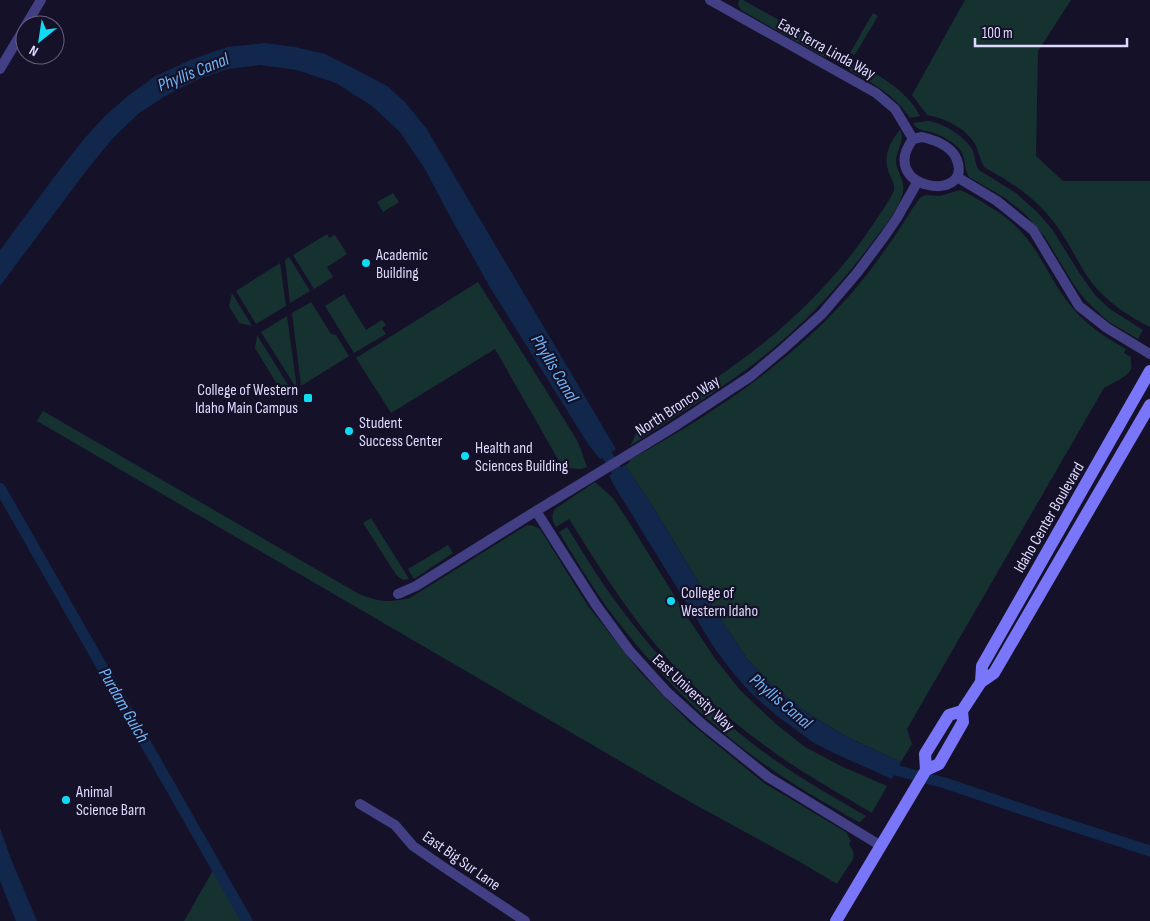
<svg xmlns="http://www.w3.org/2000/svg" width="1150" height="921" font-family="'Sofia Sans Condensed',sans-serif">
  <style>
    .green { fill: #153231 }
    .water { fill: #11274c }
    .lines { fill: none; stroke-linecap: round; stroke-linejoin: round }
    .canal { stroke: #11274c; stroke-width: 11 }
    .minor { stroke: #423f85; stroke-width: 10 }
    .secondary { stroke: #7a76f9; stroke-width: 12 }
    .poi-dot { fill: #0fdbf4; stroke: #151128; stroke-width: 2 }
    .labels { text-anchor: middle; stroke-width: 4.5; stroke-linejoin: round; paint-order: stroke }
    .street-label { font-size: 16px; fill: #dedafd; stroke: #151128 }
    .poi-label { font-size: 16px; fill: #dedafd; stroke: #151128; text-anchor: start }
    .water-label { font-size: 18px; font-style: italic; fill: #6db6f8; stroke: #151128 }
  </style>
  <rect width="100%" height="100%" fill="#151128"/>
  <path class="green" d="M739,0h4l93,52 -3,4 -4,2 -7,-2 -81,-46 -3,-5z
    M965,0h106l-33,51 -2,105 27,25h87v146c-22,-11 -43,-25 -58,-44 -16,-22 -26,-48 -44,-68 -19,-22 -39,-34 -64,-48 -4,-7 -5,-16 -9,-23 -9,-16 -31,-26 -48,-29l-15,-20z
    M873,13l5,3 -22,37 -2,2 -4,-2z
    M848,58c27,16 57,29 72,58l-10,2c-16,-23 -34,-33 -58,-46 -5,-4 -7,-8 -4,-14z
    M927,121c15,1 39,16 46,30 2,6 2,13 6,19l37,23 22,20 14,16 28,45 15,21 15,14 33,21 -5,9 -29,-17 -23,-21 -12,-16 -29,-48 -20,-23 -20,-16 -36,-21c-6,-10 -2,-20 -11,-30 -6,-5 -17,-12 -24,-14 -9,-3 -15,-1 -21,-10z
    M900,130c6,12 -5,21 -4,33 2,11 9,17 7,29 -2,13 -20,37 -29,48 -36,49 -78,93 -127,129 -38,28 -78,51 -117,77 4,-6 6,-15 11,-20 6,-7 20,-13 29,-19 23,-14 47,-29 70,-46 47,-34 92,-78 126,-126 6,-10 25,-35 28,-45 1,-6 -2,-10 -4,-15 -8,-16 -1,-33 10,-45z
    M960,190l5,2c21,12 42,23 58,42 18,20 28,46 44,67 15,21 36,35 59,48l-2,4 7,4c-1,4 1,8 0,12 -2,7 -20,15 -27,19l-197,341 5,15 -11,18 -56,-26 -39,-24 -32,-25 -26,-27 -23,-34 -75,-124 -25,-37 5,-3 -1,-2c82,-45 158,-95 221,-165 18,-21 35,-44 50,-67 7,-10 13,-22 21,-31l5,-2 14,1z
    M393,193l6,9 -16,10 -6,-10z
    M327,234l2,4 6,-3 12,19 -20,13 6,10 -19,12 -21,-34z
    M289,257l21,34 -20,12 -5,-43z
    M280,263l6,43 -30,18 -20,-33z
    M478,282l89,142 11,18 9,25 -6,2 -18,-1 -68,-119 -104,64 -35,-55z
    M232,293l20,33 -13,-3 -10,-17z
    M344,294l22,36 16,-10 4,5 -4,3 4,6 -32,19 -29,-47z
    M311,302l20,32 5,1 13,21 -48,30 -9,-73z
    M287,316l10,73 -36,-57z
    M257,335l31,50 -1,1 -10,-2 -22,-36z
    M43,411l316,183c21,8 28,9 51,4l117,-73 7,1 6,3 48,77 53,67 47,48 76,62 82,49 5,9 -2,3 5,9 -1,6 -16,25 -37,-22 -108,-59 -655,-382z
    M595,482l18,16 14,21 63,102 26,39 24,30 37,35 28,22 36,19 46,20 -15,27c-28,-17 -57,-33 -84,-51 -49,-33 -95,-73 -133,-118 -32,-39 -59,-82 -86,-125l-13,8c-4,-6 -5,-12 -1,-18z
    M371,518l38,61 -6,1 -6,-4 -34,-53z
    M567,527c17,27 33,54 52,79 39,53 85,101 138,141 34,26 71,47 109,69l-6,6h-1l-8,-4c-29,-17 -59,-34 -87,-54 -61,-43 -114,-98 -158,-158 -17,-24 -32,-49 -47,-74z
    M448,545l5,8 -39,26 -6,-10z
    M215,867l30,54h-61z"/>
  <path class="water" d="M265,43l30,4 30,7 28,14 34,18 18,16 21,26 190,321 -16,10 -12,-15 -97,-155 -44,-78 -22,-42 -25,-37 -28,-26 -36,-23 -39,-13 -37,-5 -32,4 -29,10 -32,16 -29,19 -25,24 -27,33 -86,115v-36l58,-78 26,-33 21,-23 24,-21 25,-18 36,-17 37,-13z
    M625,465l25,37 75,124 23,34 26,27 32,25 39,24 56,26 -9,17 -54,-24 -24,-12 -38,-28 -26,-23 -16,-18 -19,-25 -75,-121c-10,-18 -22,-34 -31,-52z
    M0,828l11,31 26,62h-21l-16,-40z"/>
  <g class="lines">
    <path class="canal" d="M600,443l24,40
      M0,488l247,433
      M882,764l13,6 50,13 94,32 111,36"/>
    <path class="minor" d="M710,0l166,93 19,16 18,30
      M26,25l15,-25
      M0,69l25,-42
      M922,137c13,3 30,9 35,23 16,44 -81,29 -44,-21z
      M957,177l40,24 36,29 46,76 28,22 43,26
      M536,511l60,94 33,45 38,42 35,32 66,53 113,69
      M398,594l18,-8 120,-75 136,-83 79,-52 31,-26 40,-36 35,-41 27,-36 13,-19 21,-37
      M360,804l35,21 18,21 32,22 80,53"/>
    <path class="secondary" d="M981,682l1,-16 168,-295
      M926,770l-1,-16 24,-39 13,-4
      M836,921l90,-151 13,-6 24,-42 -1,-11 19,-29 13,-9 156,-268"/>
  </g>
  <g class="poi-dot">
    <circle cx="366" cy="263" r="5"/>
    <rect x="303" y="393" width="10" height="10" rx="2.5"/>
    <circle cx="349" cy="431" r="5"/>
    <circle cx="465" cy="456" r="5"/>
    <circle cx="671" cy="601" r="5"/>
    <circle cx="66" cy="800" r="5"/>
  </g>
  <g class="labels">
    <g class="street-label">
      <text transform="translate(827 48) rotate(29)" y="6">East Terra Linda Way</text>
      <text transform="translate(677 405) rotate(-33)" y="6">North Bronco Way</text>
      <text transform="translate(1048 517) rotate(-60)" y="6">Idaho Center Boulevard</text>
      <text transform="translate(694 692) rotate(43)" y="6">East University Way</text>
      <text transform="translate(462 860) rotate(35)" y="6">East Big Sur Lane</text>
    </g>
    <g class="poi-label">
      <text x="376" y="260">Academic<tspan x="376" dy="18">Building</tspan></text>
      <text x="298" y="395" text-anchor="end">College of Western<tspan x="298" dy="18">Idaho Main Campus</tspan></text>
      <text x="359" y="428">Student<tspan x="359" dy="18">Success Center</tspan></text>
      <text x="475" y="453">Health and<tspan x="475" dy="18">Sciences Building</tspan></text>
      <text x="681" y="598">College of<tspan x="681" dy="18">Western Idaho</tspan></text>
      <text x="76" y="797">Animal<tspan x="76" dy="18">Science Barn</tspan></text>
    </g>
    <g class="water-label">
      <text transform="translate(193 72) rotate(-22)" y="6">Phyllis Canal</text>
      <text transform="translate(555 368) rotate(59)" y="6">Phyllis Canal</text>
      <text transform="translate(781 701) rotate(40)" y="6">Phyllis Canal</text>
      <text transform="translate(124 705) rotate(60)" y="6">Purdam Gulch</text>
    </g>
  </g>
  <g transform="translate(40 40) rotate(210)"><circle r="24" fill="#151128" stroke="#65617d"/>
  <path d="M0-4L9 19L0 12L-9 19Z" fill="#0fdbf4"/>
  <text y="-8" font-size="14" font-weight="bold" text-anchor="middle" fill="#dedafd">N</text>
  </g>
  <path d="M975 38v8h152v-8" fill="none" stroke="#dedafd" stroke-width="2.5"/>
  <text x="982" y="38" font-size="15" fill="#dedafd" stroke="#151128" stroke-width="4" paint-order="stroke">100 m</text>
</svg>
